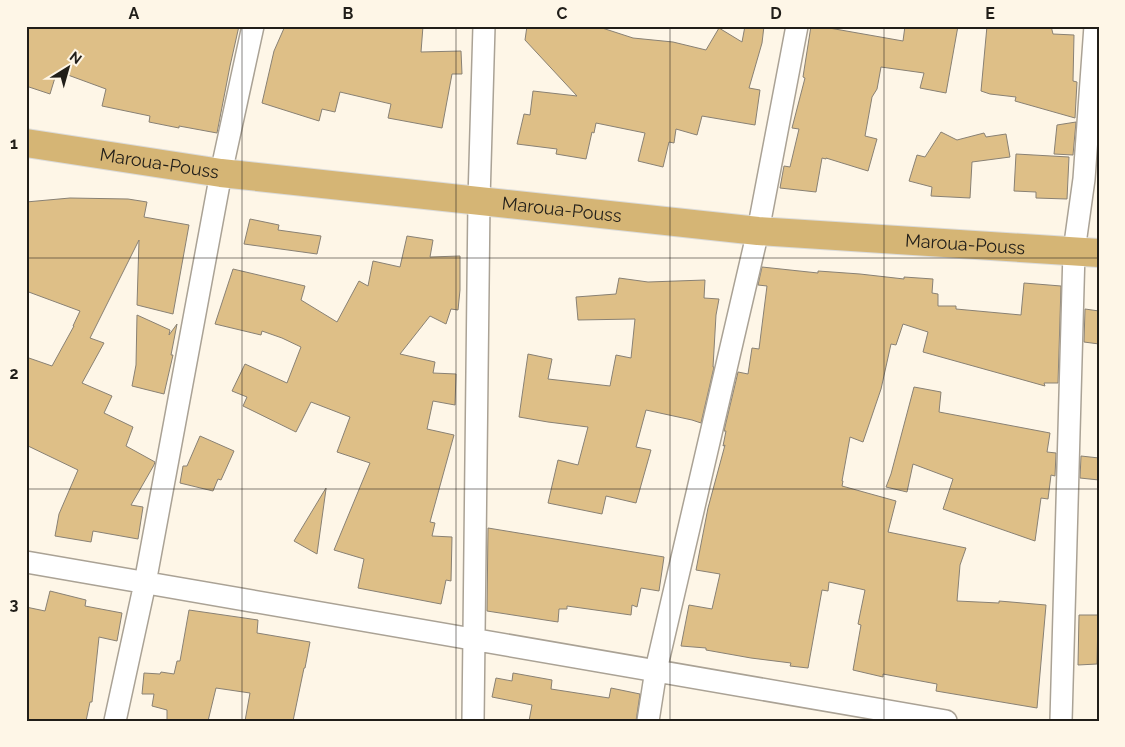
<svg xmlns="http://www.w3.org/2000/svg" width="1125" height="747" font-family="Raleway,sans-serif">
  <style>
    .building { fill: #debf87; stroke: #898174 }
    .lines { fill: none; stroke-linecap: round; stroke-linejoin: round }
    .street-casing { stroke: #aaa295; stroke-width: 24 }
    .primary-casing { stroke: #dbdbda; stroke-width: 30 }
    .street { stroke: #fff; stroke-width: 21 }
    .primary { stroke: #d5b575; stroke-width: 28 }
    .grid { fill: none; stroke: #211e19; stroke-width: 1; stroke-opacity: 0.55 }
    .labels { text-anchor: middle; stroke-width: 4.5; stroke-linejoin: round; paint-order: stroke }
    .street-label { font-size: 18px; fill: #211e19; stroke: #fef6e7 }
    .neatline { fill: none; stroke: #211e19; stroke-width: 2 }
    .grid-label { font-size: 16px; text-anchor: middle; font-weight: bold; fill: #211e19 }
  </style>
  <rect width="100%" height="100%" fill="#fef6e7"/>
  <path class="building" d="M26,26h213l-9,40 -13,67 -38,-7v2l-30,-6 1,-6 -48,-10 4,-17 -49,-18 -7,23 -24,-8z
    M285,26h138l-2,26 40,-1 1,23h-10l-10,54 -54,-10 3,-14 -51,-12 -5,20 -13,-3 -3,12 -57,-18 12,-52z
    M527,26h69l37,12 40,4 33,8 13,-22 23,14 3,-16h19l-2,17 -13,45 11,2 -5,35 -53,-9 -5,19 -21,-6 -2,14 -5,-1 -6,25 -25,-6 7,-28 -49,-10 -2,10 -2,-1 -6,27 -30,-5 1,-5 -40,-5 7,-30 6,1 3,-24 44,5 -52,-56z
    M811,26h7l85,15 2,-15h53l-12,67 -26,-5 4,-15 -43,-6 -4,22 -5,8 -7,39 12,3 -9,32 -42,-13v1l-4,-1 -6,34 -36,-4 4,-22 6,1 9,-38 -7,-1 13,-50 -2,-1z
    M987,26h64l2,8 21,1 -1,46 4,1 -2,36 -60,-17 1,-4 -26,-3 -9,-3z
    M1076,122l-3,33 -19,-1 3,-29z
    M941,132l16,8 27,-7 2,4 20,-3 4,23 -38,5 -2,36 -39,-2 1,-9 -23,-6 8,-26 8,2z
    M1016,154l53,3 -2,42 -31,-1v-6l-22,-1z
    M70,198l58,1 19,3 -3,15 45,8 -16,89 -36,-9 2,-65 -49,98 14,5 -22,40 30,13 -8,17 29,14 -7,19 29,16 -1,3 -23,40 12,2 -5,32 -45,-8 -2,11 -36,-6 4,-22 19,-44 -52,-25v-88l26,9 22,-40h-1l7,-15 -54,-20v-89z
    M250,219l29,6 -1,5 43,6 -4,18 -73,-10z
    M407,236l26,4 -3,17 30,-1v34l-2,20 -7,-1 -5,15 -16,-8 -30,38 35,8 -2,11 23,1 -1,31 -22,-4 -6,28 27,6 -24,87 5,1 -3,13 20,1 -1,44 -5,-1 -5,24 -83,-16 6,-29 -30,-9 36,-87 -33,-11 13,-35 -39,-15 -15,30 -53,-26 4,-9 -15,-6 13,-27 42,19 14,-36 -19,-9 -20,-7 -1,4 -46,-11 18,-55 72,17 -4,14 36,22 22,-41 9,5 5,-25 27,6z
    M762,267l56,6v-2l42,3 44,5v-2l29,2 -1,14 6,1v12h18v3l65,6 3,-32 37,3 -3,97h-14l1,3 -122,-34 5,-20 -25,-8 -7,21 -5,-1 -10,45 -18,53 -13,-5 -8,44h1l-1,5 54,15 -8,31 78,16 -6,17 -3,36 42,2v-2l47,4 -9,103 -101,-17 1,-7 -54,-10v3l-30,-7 8,-45 -3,-1 7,-34 -36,-8 -1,9 -6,-1 -14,78 -18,-2 1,-3 -40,-5 -45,-8v-2l-25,-2 8,-41 23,4 8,-35 -24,-4 12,-62 17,-63 -2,1 3,-15h-2l14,-59 10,2 4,-26 7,1 8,-63 -9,-1z
    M619,278l29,4 57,-2 -1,18 15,1 -3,16 -3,52h1l-13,56 -9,-3 -46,-10 -10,37 15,3 -15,53 -30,-7 -4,18 -54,-11 10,-43 20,5 10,-38 -40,-5 -29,-5 9,-63 24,5 -4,20 62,7 6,-31 15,3 4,-39 -57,1 -2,-23 40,-3z
    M1085,309l14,2v33l-15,-2z
    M137,315l33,15 -1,5 8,-11 -6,31h2l-9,39 -32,-8 4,-21z
    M914,387l27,5 -2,20 111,21 -3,19 9,1 -1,23 -4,-1 -3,24 -7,-1 -6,43 -92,-32 10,-30 -40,-15 -6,28 -21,-5 5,-13z
    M200,436l34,15 -13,29 -3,-1 -5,12 -33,-8 3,-17h4z
    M1081,456l18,2v22l-19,-2z
    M326,488v1l-9,65 -23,-13z
    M488,528l176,29 -5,34 -18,-3 -4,19 -5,-2 -1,10 -64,-9v3h-8l-1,13 -71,-11z
    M50,591l36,9 -1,6 37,7 -5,28 -18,-4 -7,65h-2l-4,19h-60v-114l19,4z
    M189,610l69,10 -1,13 53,9 -5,26h-1l-11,53h-48l5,-28 -34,-5 -8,33h-41v-11l-15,-4 2,-12h-12l2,-21 16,1 1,-2 13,2 3,-13h3z
    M1079,615h19l-1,49 -19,1z
    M513,673l39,7 -1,9 58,9 2,-10 29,6 -4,27h-107l3,-16 -40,-8 4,-19 16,3z"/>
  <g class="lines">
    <defs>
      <path id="street" d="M26,562l920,159
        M115,721l30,-138 76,-410 32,-147
        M473,721l6,-521 5,-174
        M648,721l8,-51 102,-439 39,-205
        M1061,721l13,-470 10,-72 11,-153"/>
      <g id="primary">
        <path id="s1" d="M26,143l195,30 537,58 341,22"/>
      </g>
    </defs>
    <use href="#street" class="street-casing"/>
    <use href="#primary" class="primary-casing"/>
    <use href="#street" class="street"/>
    <use href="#primary" class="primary"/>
  </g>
  <path class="grid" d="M242,26v695M456,26v695M670,26v695M884,26v695M26,258h1073M26,489h1073"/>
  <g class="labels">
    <g class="street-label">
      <text dy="6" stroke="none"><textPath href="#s1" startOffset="135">Maroua-Pouss</textPath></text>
      <text dy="6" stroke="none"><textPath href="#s1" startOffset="540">Maroua-Pouss</textPath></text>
      <text dy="6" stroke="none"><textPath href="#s1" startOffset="945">Maroua-Pouss</textPath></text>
    </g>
  </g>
  <rect width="1125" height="747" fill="none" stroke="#fef6e7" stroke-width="55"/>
  <g transform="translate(68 68) rotate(37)" stroke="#fef6e7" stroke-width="4" paint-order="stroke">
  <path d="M0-4L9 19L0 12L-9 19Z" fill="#211e19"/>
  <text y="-8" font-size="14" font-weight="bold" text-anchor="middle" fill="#211e19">N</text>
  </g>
  <rect x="28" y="28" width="1070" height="692" class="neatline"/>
  <g class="grid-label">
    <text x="134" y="19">A</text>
    <text x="348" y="19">B</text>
    <text x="562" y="19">C</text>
    <text x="776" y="19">D</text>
    <text x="990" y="19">E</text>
    <text x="14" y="149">1</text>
    <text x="14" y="379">2</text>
    <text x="14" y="610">3</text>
  </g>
</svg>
